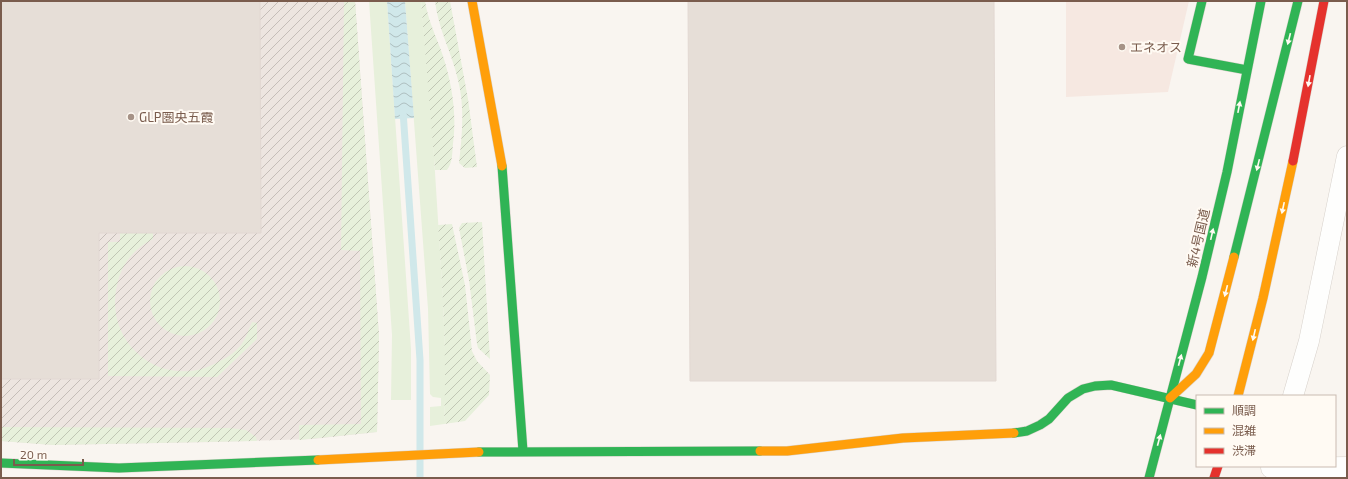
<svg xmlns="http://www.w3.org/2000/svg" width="1348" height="479" font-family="'Exo 2','Noto Sans JP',sans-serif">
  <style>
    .commercial { fill: #f6e8e1 }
    .industrial { fill: url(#industrial-furrows) }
    .grass { fill: #e7f0db }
    .garden { fill: url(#garden-furrows) }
    .water { fill: url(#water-waves) }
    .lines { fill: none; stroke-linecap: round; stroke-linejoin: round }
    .stream { stroke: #d0e8ea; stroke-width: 7 }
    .building { fill: #e6ded7; stroke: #e2d8d2 }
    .street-casing { stroke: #d7d1cb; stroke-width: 21 }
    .fast-casing { stroke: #d9d2cb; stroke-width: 10 }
    .slow-casing { stroke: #d9d2cb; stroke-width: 10 }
    .jam-casing { stroke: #d9d2cb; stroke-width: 10 }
    .street { stroke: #fefefd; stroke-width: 20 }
    .fast { stroke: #30b455; stroke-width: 9 }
    .slow { stroke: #ff9f0a; stroke-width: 9 }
    .jam { stroke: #e5322d; stroke-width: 9 }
    .oneway { fill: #fffaf3 }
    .poi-dot { fill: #a69286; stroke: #fffaf3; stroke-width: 1.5 }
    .labels { text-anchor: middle; stroke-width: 4; stroke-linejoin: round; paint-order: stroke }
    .poi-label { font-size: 13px; fill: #7a5c4d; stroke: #fffaf3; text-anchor: start }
    .street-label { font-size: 13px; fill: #7a5c4d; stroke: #fffaf3 }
  </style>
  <defs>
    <pattern id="industrial-furrows" width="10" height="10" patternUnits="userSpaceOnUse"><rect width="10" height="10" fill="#ede5e0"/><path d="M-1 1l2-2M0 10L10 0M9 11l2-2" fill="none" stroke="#c5bdb8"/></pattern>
    <pattern id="garden-furrows" width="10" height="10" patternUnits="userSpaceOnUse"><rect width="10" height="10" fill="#e7f0db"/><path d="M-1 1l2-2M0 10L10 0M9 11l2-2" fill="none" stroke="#c0c6b4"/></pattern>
    <pattern id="water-waves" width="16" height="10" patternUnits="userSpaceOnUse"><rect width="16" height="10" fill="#d0e8ea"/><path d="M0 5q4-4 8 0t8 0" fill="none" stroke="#aebfc0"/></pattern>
  </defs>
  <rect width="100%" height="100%" fill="#f9f5f0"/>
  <path class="commercial" d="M1066,1h123l-21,91 -102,5z"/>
  <path class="industrial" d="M1,1h354l24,335 -2,96 -64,7 -98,3 -162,3 -52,-4z"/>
  <path class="grass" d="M369,1h18l24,348v51h-20l1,-65z
    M405,1h16l10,108 12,190 3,77 -2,48 -14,2v-19l11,-1v-8l-8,-1 -3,-3 -2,-85z"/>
  <path class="garden" d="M344,1h11l24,335 -2,96 -78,8v-15l62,-1 -1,-173 -19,-1z
    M421,1h4c3,20 12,37 18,55 9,28 14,58 10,88 -1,9 0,18 -6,26h-12z
    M435,1h15l18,98 9,68 -12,1 -6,-5c3,-27 6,-56 -1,-83 -6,-27 -20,-51 -23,-79z
    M482,222l8,137 -12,-11 -1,-4 -8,-64 -10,-52 3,-5z
    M452,224l13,61 7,66 5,10 13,14 -1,20 -24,26 -21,3c3,-67 -1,-132 -6,-199z
    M120,233h33v6c-19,9 -32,26 -36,46 -14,61 49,108 103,76 9,-4 18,-11 23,-19 4,-6 6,-14 9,-20l5,1v16l-40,38 -109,-1v-134h12z
    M150 301a35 35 0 1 1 70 0a35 35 0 1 1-70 0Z
    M1,427l229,1 16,2 10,7 1,4 -204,4 -52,-4z"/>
  <path class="water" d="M387,1h18l9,117 -19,1z"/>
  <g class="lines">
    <path class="stream" d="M403,111l17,249v118"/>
  </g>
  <path class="building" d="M1,1h259l1,232h-162v146h-98z
    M688,1h306l2,380h-306z"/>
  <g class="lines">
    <defs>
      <path id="street" d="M1293,396l16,-55 38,-185
        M1271,468l76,-1"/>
      <path id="fast" d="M1202,1l-14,58 59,11
        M502,166l21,285
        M1234,257l64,-256
        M1014,433l13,-2 13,-6 9,-6 19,-21 15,-9 12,-3 16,-1 86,20
        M479,452l281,-1
        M1,463l118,5 199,-8
        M1149,478l53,-201 25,-105 34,-171"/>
      <path id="slow" d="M472,1l30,165
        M1238,396l25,-98 30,-137
        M1170,398l26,-24 13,-21 25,-96
        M760,451h27l116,-13 111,-5
        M318,460l161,-8"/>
      <path id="jam" d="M1293,161l31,-160
        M1214,478l4,-12"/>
    </defs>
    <use href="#street" class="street-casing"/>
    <use href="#fast" class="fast-casing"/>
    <use href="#slow" class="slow-casing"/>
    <use href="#jam" class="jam-casing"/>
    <use href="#street" class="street"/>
    <use href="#fast" class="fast"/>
    <use href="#slow" class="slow"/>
    <use href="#jam" class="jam"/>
  </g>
  <defs><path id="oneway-solid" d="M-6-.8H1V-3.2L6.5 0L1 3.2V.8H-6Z"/></defs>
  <g class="oneway">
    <use href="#oneway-solid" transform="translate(1289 39) rotate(104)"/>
    <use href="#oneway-solid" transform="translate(1309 81) rotate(100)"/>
    <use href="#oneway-solid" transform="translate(1239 107) rotate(-79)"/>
    <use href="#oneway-solid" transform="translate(1258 165) rotate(104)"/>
    <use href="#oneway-solid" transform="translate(1283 208) rotate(102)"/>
    <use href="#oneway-solid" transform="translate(1212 234) rotate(-77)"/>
    <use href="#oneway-solid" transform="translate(1226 291) rotate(104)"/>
    <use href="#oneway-solid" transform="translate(1254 335) rotate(103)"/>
    <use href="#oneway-solid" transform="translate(1180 360) rotate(-75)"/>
    <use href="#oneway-solid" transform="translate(1159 440) rotate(-75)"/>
  </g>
  <g class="poi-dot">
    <circle cx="1122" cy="47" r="4"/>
    <circle cx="131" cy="117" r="4"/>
  </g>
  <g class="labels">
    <g class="poi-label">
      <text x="1130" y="52">エネオス</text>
      <text x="139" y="122">GLP圏央五霞</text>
    </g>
    <g class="street-label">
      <text transform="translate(1198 238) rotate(-77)" y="5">新4号国道</text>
    </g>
  </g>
  <rect width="1348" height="479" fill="none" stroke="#7a5c4d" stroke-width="4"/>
  <rect x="1196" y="395" width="140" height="72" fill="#fffaf3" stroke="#cabbb1"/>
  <rect x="1204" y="408" width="20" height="6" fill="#30b455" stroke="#cabbb1"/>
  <text x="1232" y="415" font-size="12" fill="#7a5c4d">順調</text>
  <rect x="1204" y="428" width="20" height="6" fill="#ff9f0a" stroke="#cabbb1"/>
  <text x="1232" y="435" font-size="12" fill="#7a5c4d">混雑</text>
  <rect x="1204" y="448" width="20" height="6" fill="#e5322d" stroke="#cabbb1"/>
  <text x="1232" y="455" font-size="12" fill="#7a5c4d">渋滞</text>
  <path d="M14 459v6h69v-6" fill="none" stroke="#7a5c4d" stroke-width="2"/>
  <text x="20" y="459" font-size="12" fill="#7a5c4d" stroke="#fffaf3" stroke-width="3" paint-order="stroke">20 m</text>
</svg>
